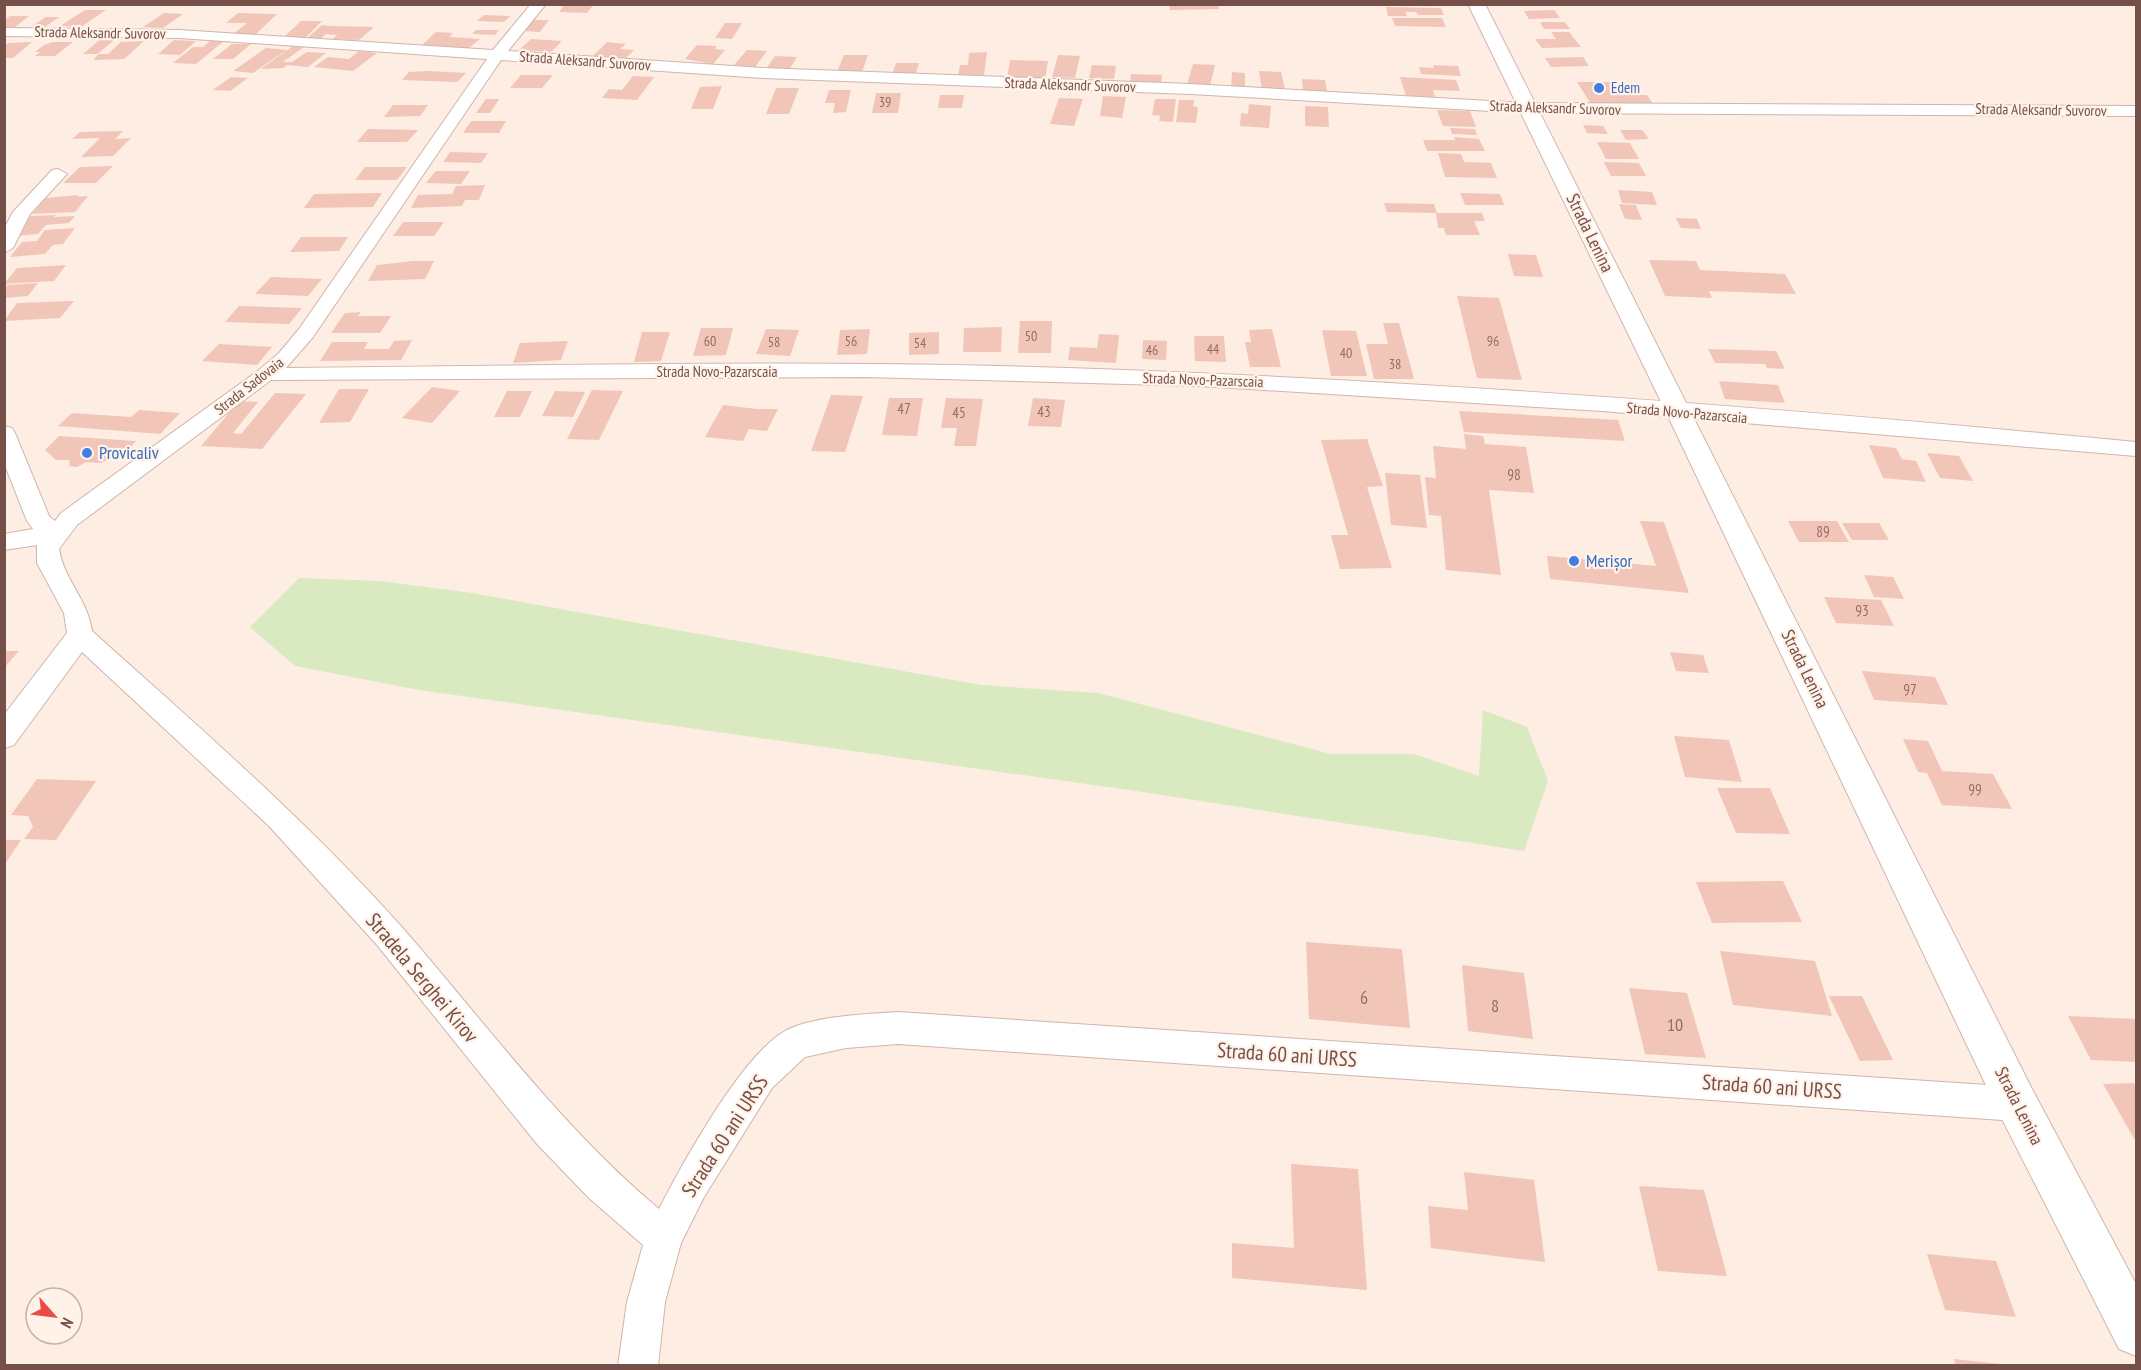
<svg xmlns="http://www.w3.org/2000/svg" width="2141" height="1370" font-family="'PT Sans Narrow',sans-serif">
  <style>
    .green { fill: #d9eac1 }
    .building { fill: #f2c5b9 }
    .lines { fill: none; stroke-linecap: round; stroke-linejoin: round }
    .minor-casing { stroke: #d0b5ac; stroke-width: 2 }
    .tertiary-casing { stroke: #d0b5ac; stroke-width: 2 }
    .minor { fill: #fff; fill-rule: evenodd }
    .tertiary { fill: #fff; fill-rule: evenodd }
    .shop-dot { fill: #3f7fe0; stroke: #fff2e9; stroke-width: 2 }
    .labels { text-anchor: middle; stroke-width: 4.5; stroke-linejoin: round; paint-order: stroke }
    .far-number-label { font-size: 14px; fill: #946d64 }
    .far-street-label { font-size: 15px; fill: #755048; stroke: #fff2e9 }
    .far-shop-label { font-size: 15px; fill: #366cbe; stroke: #fff2e9; text-anchor: start }
    .number-label { font-size: 15px; fill: #946d64 }
    .street-label { font-size: 18px; fill: #755048; stroke: #fff2e9 }
    .shop-label { font-size: 18px; fill: #366cbe; stroke: #fff2e9; text-anchor: start }
    .near-number-label { font-size: 18px; fill: #946d64 }
    .near-street-label { font-size: 21px; fill: #755048; stroke: #fff2e9 }
  </style>
  <rect width="100%" height="100%" fill="#fdede2"/>
  <path class="green" d="M299,578l80,3 93,12 509,92 117,8 233,61h83l65,22 4,-66 44,17 21,54 -24,70 -388,-60 -717,-101 -124,-24 -45,-39z"/>
  <path class="building" d="M565,4h29l-7,9 -28,-1z
    M1169,4h49l1,5 -49,1z
    M1386,7l55,1 3,7h-26l-2,-3h-11l2,4h-19z
    M85,10h21l-25,17 -21,-1z
    M1554,10l6,8 -31,1 -5,-8z
    M164,13l19,1 -20,14 -20,-1z
    M238,13l39,1 -22,21 -22,-1 14,-11h-21z
    M484,15l26,1 -6,6 -27,-1z
    M10,16h19l-14,11h-11v-7z
    M46,17h13l-14,10 -13,-1z
    M1392,18h50l4,9 -51,-1z
    M534,20h15l-9,12 -16,-1z
    M301,21h21l-16,16h-22z
    M1540,22h25l5,7h-26z
    M725,23h17l-10,16 -17,-1z
    M322,25l8,1 44,1 -15,13 -26,-1 4,-4 -11,-1 -6,5h-14z
    M476,30h23l-4,5 -23,-1z
    M436,32l17,1 -4,4 31,2 -11,9 -48,-2z
    M1551,32h18l12,15 -39,1 -7,-9h21z
    M102,38h15l-20,16h-14z
    M531,39l31,2 -11,11 -32,-2z
    M174,40l22,1 -16,14 -22,-1z
    M144,41l-20,18 -31,1 6,-6h9l13,-12z
    M210,41h14l-28,23 -23,-1 20,-16h10z
    M32,42l-19,16h-9v-12l4,-3z
    M53,42h20l-18,14h-20l5,-4h-5l9,-7z
    M607,42l19,2 -6,5 14,1 -8,8 -33,-2z
    M232,44h19l-18,15h-20z
    M697,45l20,1 -2,3 10,1 -12,14 -28,-5z
    M293,46l11,1 -21,15h9l15,-10 19,1 -18,14 -21,-2 -4,3 -22,1z
    M266,48l21,2 -34,23 -20,-2z
    M747,50l20,1 -12,16 -21,-2z
    M359,51l18,2 -24,18 -39,-4 14,-10 21,2z
    M987,52l-3,24h-26l2,-11h8l1,-12z
    M844,55h24l-6,17h-25z
    M1058,55l22,1 -5,22 -23,-1z
    M775,56l22,1 -8,13 -23,-1z
    M1583,57l6,9 -38,1 -6,-9z
    M1010,60l38,1 -3,18 -38,-1z
    M896,63h23l-4,13 -23,-1z
    M1193,64l22,1 -5,21 -23,-1z
    M1092,65l24,1 -2,13 -25,-1z
    M1433,65l25,1 3,10 -40,-2 -2,-7 15,1z
    M428,71l38,2 -9,9 -55,-2 7,-8z
    M1259,71l22,1 4,18 -23,-1z
    M1232,72l13,1v16l-14,-1z
    M1131,74l31,1 -1,9 -31,-1z
    M521,75h32l-11,13h-32z
    M633,76l21,1 -17,23 -35,-2 7,-9 13,1z
    M231,77l17,1 -18,13 -17,-1z
    M1400,77l56,3 4,11 -27,-1 2,7 -29,-1z
    M1302,79l23,1 2,11h-24z
    M1577,82h36l9,13h25l6,9h-62z
    M722,86l-9,23h-22l9,-22z
    M776,88h23l-10,26h-23z
    M829,90h22l-5,22 -13,1 2,-10h-10z
    M876,93h25l-3,20h-26z
    M940,95h24l-2,13h-24z
    M1103,96l23,1 -4,21 -22,-2z
    M1059,98l24,1 -9,27 -24,-2z
    M486,99h13l-9,14h-14z
    M1155,99h21l-3,23 -14,-1 1,-5 -8,-1z
    M1179,100h15l-1,6 5,1 -2,16 -20,-1z
    M1249,104l22,2 -2,22 -29,-2 1,-13 7,1z
    M393,105h35l-8,11 -36,1z
    M1305,106l23,1 1,20 -24,-1z
    M1437,110l33,1 6,16 -33,-1z
    M471,121h35l-7,12h-36z
    M1583,125l20,1 5,8 -21,-1z
    M1450,128l25,1 2,6 -25,-1z
    M368,129l50,1 -11,12h-50z
    M1620,130h22l7,9 -23,1z
    M123,131l-8,8 16,-1 -18,18 -32,1 19,-19 -28,1 8,-7z
    M1454,137l25,2 6,12h-58l-4,-11h32z
    M1597,142l33,1 9,16h-33z
    M450,152l38,1 -7,10 -38,-1z
    M1438,153l23,1 3,8 27,1 6,15 -52,-1z
    M1604,162l35,1 7,13h-35z
    M113,166l-17,17h-33l17,-16z
    M365,167h42l-10,13h-42z
    M436,171h34l-9,13 -35,-1z
    M485,185l-6,15h-14l-3,6 -51,2 7,-13 34,-1 4,-8z
    M1618,190l34,2 5,13 -35,-2z
    M382,193l-9,14 -69,1 10,-14z
    M1460,193l40,1 4,11h-39z
    M79,195l-2,2 11,-1 -13,16 -43,2 14,-16z
    M1384,203l50,1 3,9 -50,-1z
    M1619,204l17,1 6,15 -17,-1z
    M1436,213h46l3,8h-11l6,14h-34l-2,-7h-6z
    M56,215l-2,2 21,-1 -6,7 -23,2 -8,9 -23,2 16,-20z
    M1676,218l21,1 4,10 -20,-1z
    M403,222h41l-10,14h-41z
    M75,228l-12,16 -10,1 -8,9 -35,3 12,-15 15,-1 8,-11z
    M301,237h47l-9,14 -49,1z
    M1508,254l28,1 7,22 -29,-1z
    M1649,260l47,1 4,9 85,4 11,20 -87,-3 3,7 -47,-2z
    M413,261h21l-9,18 -57,2 9,-16z
    M66,265l-12,16 -50,3 13,-16z
    M271,277l51,2 -14,17 -53,-2z
    M38,283l-10,13 -24,2 3,-13z
    M1457,296l42,2 23,82 -45,-2z
    M74,301l-14,17 -56,3 13,-18z
    M239,306l63,2 -13,16 -64,-2z
    M361,312l-3,4h33l-11,17h-49l14,-20z
    M1020,321h32l-1,32h-33z
    M1383,323h16l15,56h-40l-8,-35h22z
    M1002,327l-1,25h-38l1,-24z
    M701,328h32l-7,27 -33,1z
    M766,329l33,1 -9,26 -34,-2z
    M870,329l-3,25 -30,1 3,-25z
    M1272,329l9,38h-31l-5,-25h6l-2,-12z
    M1322,330l34,1 11,45h-36z
    M642,332h28l-9,29 -27,1z
    M939,332v22l-30,1v-22z
    M1099,334l20,1 -3,28 -48,-3 2,-13 27,1z
    M1194,336h30l2,26 -31,-1z
    M412,340l-11,20 -81,1 12,-19h36l-4,7h25l5,-8z
    M1143,340l24,1 -1,19 -24,-1z
    M568,341l-7,19 -48,3 7,-20z
    M219,344l53,3 -15,18 -55,-4z
    M1708,349l68,2 9,18 -18,-1 -2,-4 -50,-1z
    M1719,381l59,4 7,18 -60,-4z
    M432,387l28,4 -28,32 -30,-5z
    M339,389h30l-19,33 -31,1z
    M592,390l31,1 -24,49 -32,-1z
    M507,391h25l-12,26h-26z
    M555,391l30,1 -12,25 -31,-1z
    M275,393l31,1 -44,55 -61,-3 38,-45 19,1 -25,31 8,1z
    M831,395l32,1 -18,56 -34,-1z
    M889,398h34l-6,38 -35,-1z
    M946,398l37,1 -7,47h-22l3,-18h-16z
    M1033,398l32,2 -4,27 -33,-1z
    M723,405l34,4h21l-11,22 -18,-2 -6,12 -38,-4z
    M139,410l41,3 -20,21 -102,-8 14,-13 59,4z
    M1459,411l159,9 7,21 -161,-9z
    M1464,434l19,2 2,8 41,3 8,46 -45,-3 12,85 -55,-5 -5,-54 -12,-1 -4,-38 11,1 -3,-32 33,3z
    M59,436l77,5 -11,12 -25,10 -14,-1 -9,5 -8,-1 1,-6h-14l-11,-10z
    M1367,439l16,47 -16,1 25,81 -52,1 -9,-34h17l-27,-95z
    M1869,445l27,3 6,11 14,2 10,21 -43,-4z
    M1927,453l32,3 14,25 -33,-3z
    M1385,473l35,2 7,53 -36,-3z
    M1640,521l24,1 25,71 -139,-14 -3,-23 109,10z
    M1788,521h49l12,21h-50z
    M1842,523h37l10,17h-37z
    M1864,575l29,2 11,22 -30,-2z
    M1824,597l57,3 13,26 -58,-3z
    M4,651h15l-15,17z
    M1670,652l33,3 6,18 -33,-2z
    M1862,671l73,6 13,28 -74,-5z
    M1674,736l55,4 13,42 -57,-5z
    M1903,739l25,2 14,30 51,3 19,35 -70,-4 -15,-32 -9,-1z
    M37,779l59,2 -40,59 -32,-1 9,-12 -5,-11 -17,-1z
    M1717,788h53l20,46 -54,-1z
    M5,840h16l-16,24z
    M1783,881l19,41 -90,1 -16,-41z
    M1306,942l96,7 8,79 -101,-9z
    M1720,951l95,10 17,55 -99,-11z
    M1462,965l62,8 9,66 -65,-8z
    M1629,988l58,5 19,65 -61,-4z
    M1829,996h33l31,64 -33,1z
    M2068,1016l68,3v43l-45,-2z
    M2134,1083l2,5v54l-33,-58z
    M1291,1164l67,5 9,121 -135,-12v-35l62,5z
    M1464,1172l70,8 11,82 -114,-14 -3,-42 40,4z
    M1639,1186l65,4 23,86 -69,-5z
    M1927,1254l69,7 20,56 -71,-7z
    M1954,1359l47,5v2h-45z"/>
  <g class="lines">
    <defs>
      <path id="minor" d="M531,4h15l-38,47 255,17 427,16 338,19 608,3v10l-608,-3 -338,-19 -427,-16 -262,-18 -188,277 -27,31c261,-2 522,-9 782,0 357,12 714,40 1068,74v14l-534,-45 -402,-25 -334,-9 -595,3 -194,145 -18,24c5,31 29,51 33,82 106,95 213,188 308,294 85,97 160,201 259,284 23,-45 83,-154 126,-178 28,-15 82,-17 113,-19l1119,75 12,5 5,12 -5,12 -12,5 -1119,-77 -52,4 -41,9 -33,31 -68,109 -23,46 -16,59 -7,64h-40l9,-64 16,-57 -54,-47 -52,-54 -160,-199 -108,-119 -187,-174 -68,93 -10,3v-33l63,-82 -3,-20 -27,-50v-18l-33,5v-16l29,-5 -6,-8 -23,-58v-37l8,2 3,5 34,83 6,5 6,-8 198,-143 20,-17 20,-24 188,-270 -308,-21 -175,-2v-8l175,2 314,20z
        M58,169l9,5 -37,40 -17,34 -9,5v-24l9,-17 39,-42z"/>
      <path id="tertiary" d="M1468,4h17l547,1085 104,195v72l-17,-7 -117,-230 -336,-707z"/>
    </defs>
    <use href="#minor" class="minor-casing"/>
    <use href="#tertiary" class="tertiary-casing"/>
    <use href="#minor" class="minor"/>
    <use href="#tertiary" class="tertiary"/>
  </g>
  <g class="shop-dot">
    <circle cx="1599" cy="88" r="6"/>
    <circle cx="87" cy="453" r="6"/>
    <circle cx="1574" cy="561" r="6"/>
  </g>
  <g class="labels">
    <g class="far-number-label">
      <text x="885" y="107">39</text>
      <text x="1031" y="341">50</text>
      <text x="710" y="346">60</text>
      <text x="851" y="346">56</text>
      <text x="1493" y="346">96</text>
      <text x="774" y="347">58</text>
      <text x="920" y="348">54</text>
      <text x="1213" y="354">44</text>
      <text x="1152" y="355">46</text>
      <text x="1346" y="358">40</text>
      <text x="1395" y="369">38</text>
    </g>
    <g class="far-street-label">
      <text transform="translate(100 33) rotate(1)" y="5">Strada Aleksandr Suvorov</text>
      <text transform="translate(585 61) rotate(4)" y="5">Strada Aleksandr Suvorov</text>
      <text transform="translate(1070 85) rotate(2)" y="5">Strada Aleksandr Suvorov</text>
      <text transform="translate(1555 108) rotate(2)" y="5">Strada Aleksandr Suvorov</text>
      <text transform="translate(2041 110) rotate(1)" y="5">Strada Aleksandr Suvorov</text>
      <text x="717" y="377">Strada Novo-Pazarscaia</text>
      <text transform="translate(1203 380) rotate(2)" y="5">Strada Novo-Pazarscaia</text>
      <text transform="translate(249 386) rotate(-38)" y="5">Strada Sadovaia</text>
      <text transform="translate(1687 413) rotate(5)" y="5">Strada Novo-Pazarscaia</text>
    </g>
    <g class="far-shop-label">
      <text x="1611" y="93">Edem</text>
    </g>
    <g class="number-label">
      <text x="904" y="414">47</text>
      <text x="1044" y="417">43</text>
      <text x="959" y="418">45</text>
      <text x="1514" y="480">98</text>
      <text x="1823" y="537">89</text>
      <text x="1862" y="616">93</text>
      <text x="1910" y="695">97</text>
      <text x="1975" y="795">99</text>
    </g>
    <g class="street-label">
      <text transform="translate(1590 233) rotate(64)" y="6">Strada Lenina</text>
      <text transform="translate(1805 669) rotate(64)" y="6">Strada Lenina</text>
      <text transform="translate(2019 1106) rotate(63)" y="6">Strada Lenina</text>
    </g>
    <g class="shop-label">
      <text x="99" y="459">Provicaliv</text>
      <text x="1586" y="567">Merișor</text>
    </g>
    <g class="near-number-label">
      <text x="1364" y="1004">6</text>
      <text x="1495" y="1012">8</text>
      <text x="1675" y="1031">10</text>
    </g>
    <g class="near-street-label">
      <text transform="translate(422 978) rotate(50)" y="7">Stradela Serghei Kirov</text>
      <text transform="translate(1287 1055) rotate(4)" y="7">Strada 60 ani URSS</text>
      <text transform="translate(1772 1087) rotate(4)" y="7">Strada 60 ani URSS</text>
      <text transform="translate(725 1136) rotate(-57)" y="7">Strada 60 ani URSS</text>
    </g>
  </g>
  <rect width="2141" height="1370" fill="none" stroke="#755048" stroke-width="12"/>
  <g transform="translate(54 1316) rotate(118)"><circle r="28" fill="#fff2e9" stroke="#c8b1a9" stroke-width="1.5"/>
  <path d="M0-4.5L10 22L0 15L-10 22Z" fill="#e94b45"/>
  <text y="-9" font-size="16" font-weight="bold" text-anchor="middle" fill="#755048">N</text>
  </g>
</svg>
